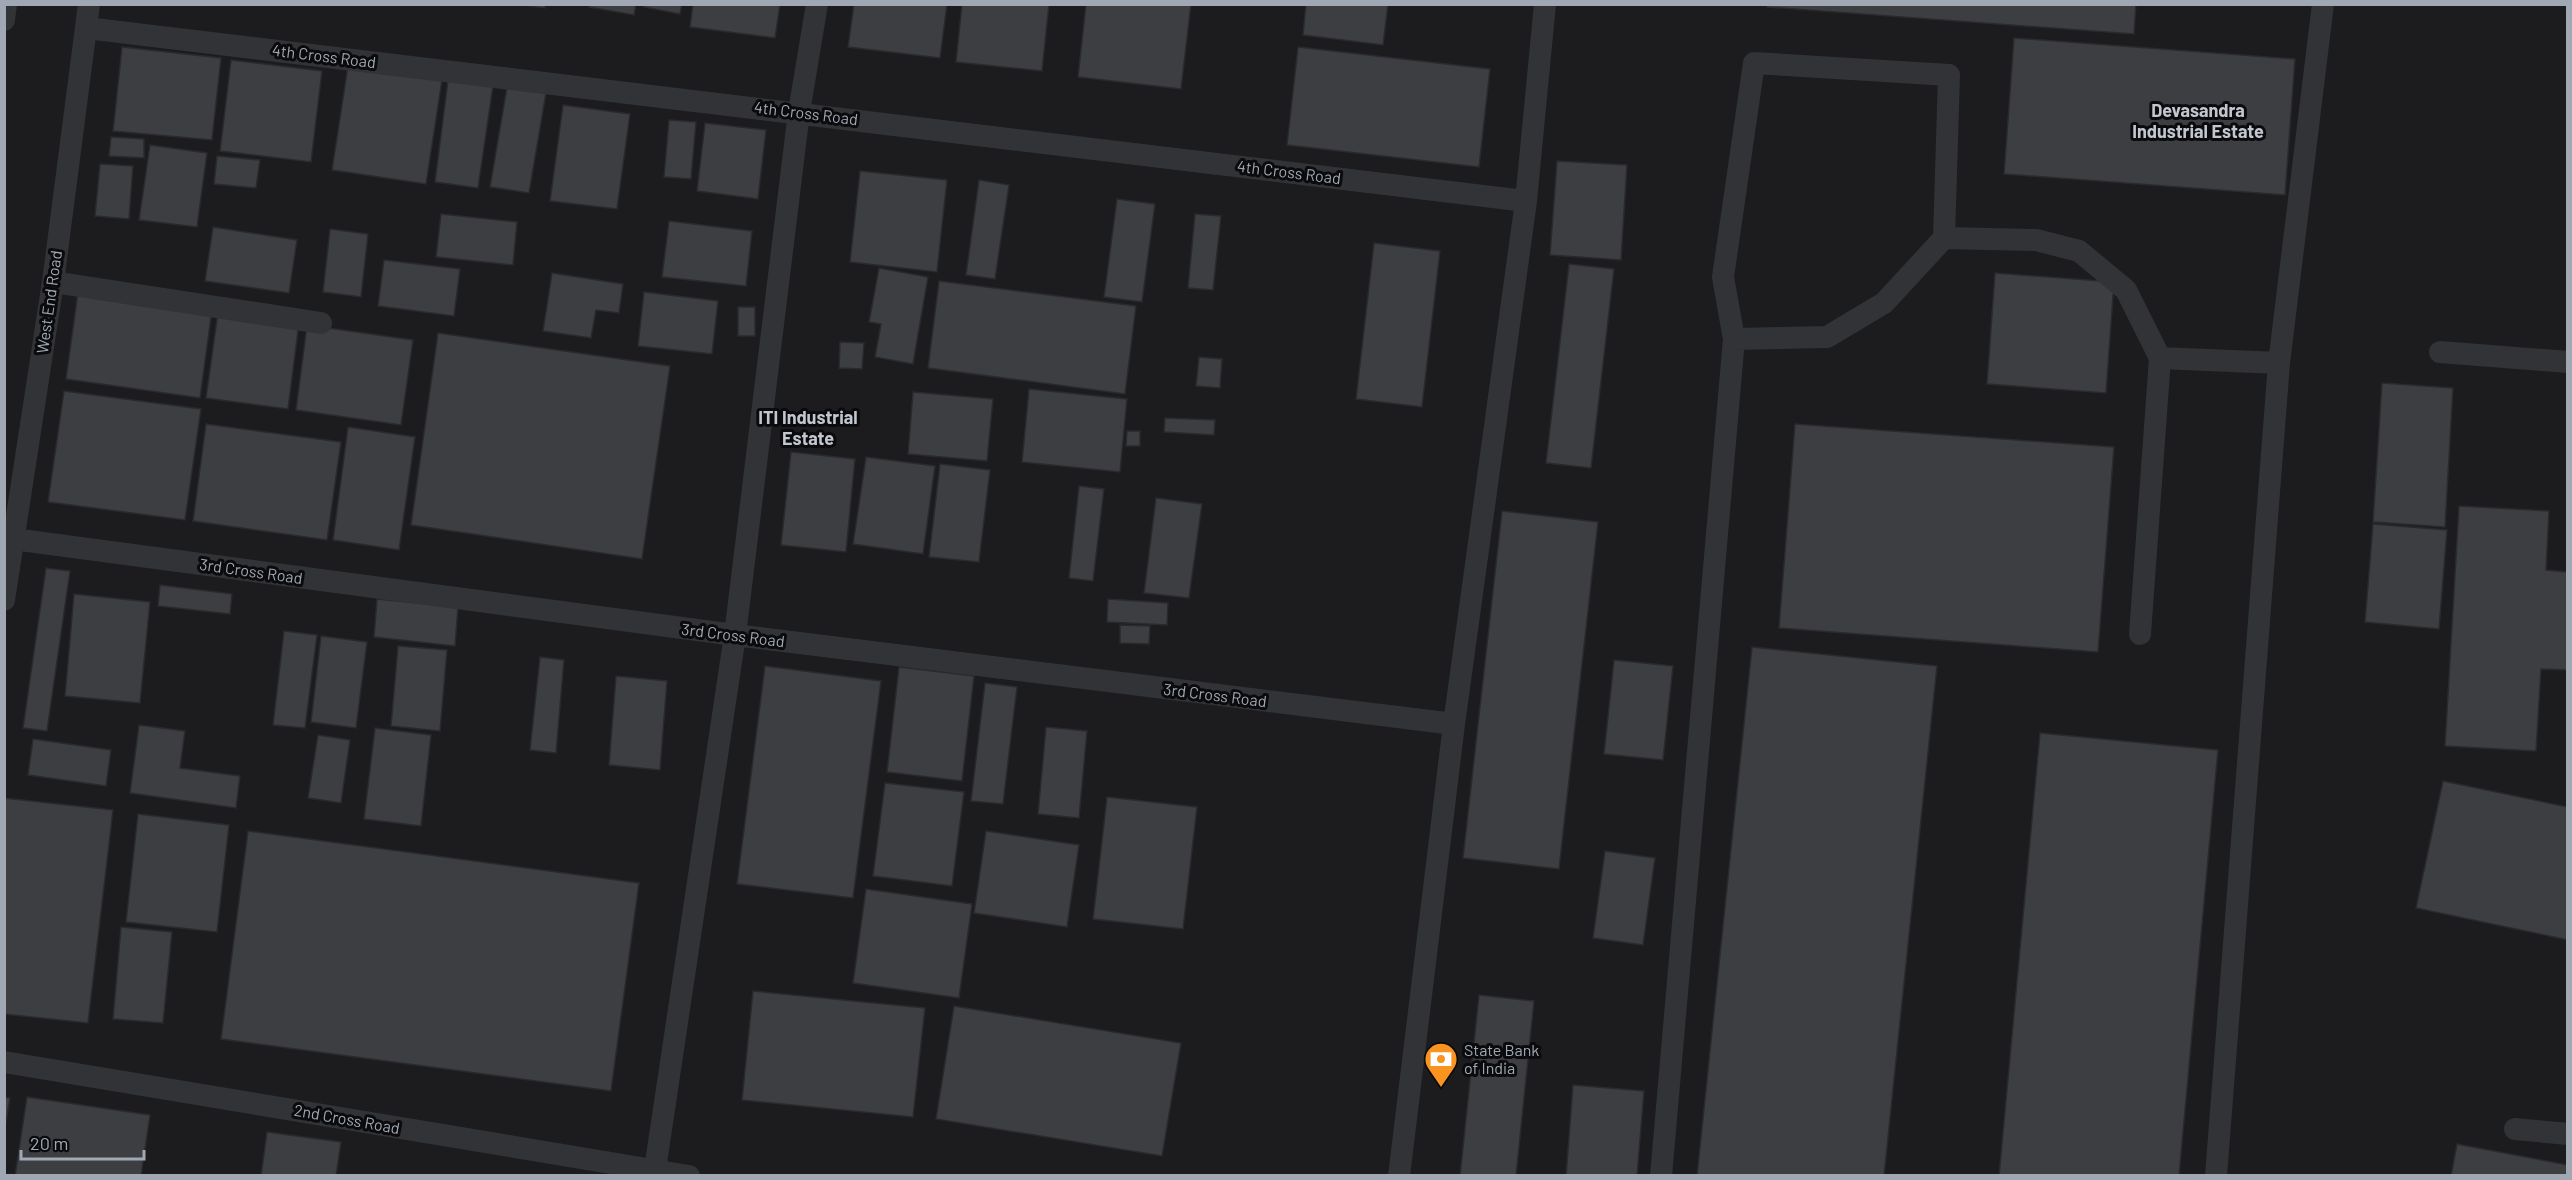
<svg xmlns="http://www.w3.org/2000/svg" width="2572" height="1180" font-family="Barlow,sans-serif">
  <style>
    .built { fill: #1c1c1f }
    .building { fill: #3c3e42; stroke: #2a2a2e; stroke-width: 1.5 }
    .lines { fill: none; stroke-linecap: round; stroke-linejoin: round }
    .lane { stroke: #313337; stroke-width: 22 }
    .labels { text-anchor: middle; stroke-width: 6; stroke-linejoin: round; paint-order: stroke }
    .street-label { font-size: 16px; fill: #a0a9b3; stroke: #0b0b0d }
    .poi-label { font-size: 16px; fill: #a0a9b3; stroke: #0b0b0d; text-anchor: start }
    .neighbourhood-label { font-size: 18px; font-weight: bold; fill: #c2c7cf; stroke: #0b0b0d }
  </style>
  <rect width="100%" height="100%" fill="#101012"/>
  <path class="built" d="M5,5h2562v1170l-2562,1z"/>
  <path class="building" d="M516,4h29v4z
    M589,4h47l-2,11 -45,-8z
    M645,4h37l-2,10 -36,-7z
    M693,4h87l-5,34 -85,-11z
    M854,4h93l-7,54 -92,-11z
    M962,4h87l-7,67 -86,-9z
    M1086,4h105l-10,85 -103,-12z
    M1306,4h82l-5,41 -80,-10z
    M1767,4h369l-2,30 -367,-27z
    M2014,38l281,21 -10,136 -281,-21z
    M122,47l99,11 -9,82 -99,-9z
    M1298,47l192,22 -11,98 -192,-22z
    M231,60l91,11 -11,91 -91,-11z
    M348,66l94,14 -16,104 -94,-14z
    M448,80l45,6 -15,102 -43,-6z
    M507,87l39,6 -17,100 -39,-6z
    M563,105l67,9 -13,95 -67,-8z
    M669,120l27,2 -5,57 -27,-2z
    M705,123l61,7 -8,69 -61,-8z
    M111,137l33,2v19l-35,-2z
    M150,145l57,8 -10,74 -58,-7z
    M217,156l43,4 -4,28 -42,-4z
    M1557,161l70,4 -6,95 -71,-5z
    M100,164l33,2 -4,53 -34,-3z
    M860,171l87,9 -10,92 -87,-10z
    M979,180l30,5 -14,94 -29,-4z
    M1117,199l38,5 -13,98 -38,-5z
    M441,214l76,8 -4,43 -77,-8z
    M1195,214l26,2 -8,74 -25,-2z
    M669,221l83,10 -6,55 -84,-9z
    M213,227l84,13 -8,53 -84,-12z
    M330,229l38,5 -7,63 -38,-5z
    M1374,243l66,8 -18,156 -66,-8z
    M384,260l76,9 -6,47 -76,-10z
    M1569,264l45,5 -23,199 -45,-5z
    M879,268l49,9 -15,87 -38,-7 6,-33 -12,-2z
    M552,273l71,11 -4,29 -23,-3 -5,28 -48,-7z
    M1995,273l119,9 -8,111 -119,-9z
    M939,281l197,25 -11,88 -197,-26z
    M78,292l134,18 -12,88 -134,-19z
    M644,292l74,9 -6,53 -74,-8z
    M738,307h17v29h-17z
    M218,312l81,11 -11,86 -82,-11z
    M307,325l106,15 -12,85 -105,-15z
    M438,333l232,33 -28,193 -231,-34z
    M840,342l24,1 -2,26 -23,-1z
    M1199,357l23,2 -2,29 -24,-2z
    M2382,383l71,5 -8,139 -72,-5z
    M1029,389l98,10 -7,73 -98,-10z
    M64,391l137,18 -16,111 -137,-18z
    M913,392l80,7 -6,62 -79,-7z
    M1165,418l50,2 -1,15 -50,-3z
    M206,424l135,18 -14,98 -134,-19z
    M1795,424l319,23 -16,205 -319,-24z
    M348,427l67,10 -16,113 -66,-10z
    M1127,431h13v15h-14z
    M791,452l64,7 -9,93 -65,-7z
    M866,457l69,9 -12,88 -70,-10z
    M940,464l50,6 -11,92 -50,-5z
    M1079,486l25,3 -11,92 -24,-3z
    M1156,498l46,6 -13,94 -45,-5z
    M2459,506l90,5 -3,59 22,2v98l-27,-1 -5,82 -91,-5z
    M1502,511l96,11 -39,347 -96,-11z
    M2373,524l74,6 -8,99 -74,-7z
    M46,568l24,3 -23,160 -24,-3z
    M160,585l72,9 -2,20 -72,-8z
    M74,594l76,8 -10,101 -75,-7z
    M377,599l81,8 -3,39 -81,-9z
    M1108,599l60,4 -1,22 -60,-3z
    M1120,625l30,1 -1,18 -29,-1z
    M284,631l33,4 -12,93 -32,-3z
    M321,636l46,6 -11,86 -45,-6z
    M398,646l49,4 -7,81 -49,-5z
    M1752,647l185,19 -53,510h-187z
    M540,657l24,3 -8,93 -26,-3z
    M1614,660l59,6 -10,94 -59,-6z
    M765,666l116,15 -28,217 -116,-14z
    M899,667l75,9 -12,105 -75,-9z
    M616,676l51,5 -7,89 -51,-5z
    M985,683l32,4 -14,117 -32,-3z
    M139,725l46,6 -5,37 60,8 -4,32 -106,-15z
    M1046,727l41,4 -8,87 -41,-4z
    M375,728l56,7 -10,91 -57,-7z
    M2040,733l178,17 -39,426h-180z
    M318,735l32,5 -9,63 -33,-5z
    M33,739l78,11 -5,36 -78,-11z
    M2443,781l125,26v133l-152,-32z
    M885,783l79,9 -12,94 -79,-10z
    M1107,797l90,10 -14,122 -90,-10z
    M4,798l109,12 -25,213 -84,-9z
    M138,814l91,11 -12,107 -91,-10z
    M248,831l391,52 -28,208 -390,-52z
    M986,831l93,14 -12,82 -93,-14z
    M1605,851l50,7 -12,87 -50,-7z
    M866,889l106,15 -13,94 -106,-15z
    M121,927l51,5 -9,91 -50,-4z
    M753,991l172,17 -12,109 -171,-17z
    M1479,995l55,6 -18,175h-56z
    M954,1006l227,37 -19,113 -226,-37z
    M1573,1085l71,6 -7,85h-71z
    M4,1097l6,1 -6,36z
    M27,1097l123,18 -9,61h-126z
    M267,1132l74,10 -5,34h-75z
    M2457,1144l111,21v11h-117z"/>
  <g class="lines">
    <path class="lane" d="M4,20l2,-16
      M86,28l1440,173
      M1944,238l92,2 43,11 47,39 34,68 -20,276
      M53,282l268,41
      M2440,352l128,10
      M2160,358l119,5
      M13,539l722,96 719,89
      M4,600l49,-318 36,-278
      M4,1062l685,114
      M2515,1129l53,5
      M654,1176l81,-541 64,-523 18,-108
      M1399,1176l55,-452 72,-523 19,-197
      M1661,1176l73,-837 -11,-62 31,-214 195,12 -5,163 -60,65 -57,34 -93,2
      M2216,1176l63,-813 44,-359"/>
  </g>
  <defs>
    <symbol id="bank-pin" viewBox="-11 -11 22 30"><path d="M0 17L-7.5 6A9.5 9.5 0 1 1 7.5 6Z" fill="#f99420" stroke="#0b0b0d"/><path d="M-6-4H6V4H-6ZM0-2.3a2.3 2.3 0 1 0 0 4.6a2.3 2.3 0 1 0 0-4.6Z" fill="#fff"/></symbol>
  </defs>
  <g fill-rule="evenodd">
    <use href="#bank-pin" x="1422" y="1040" width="38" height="52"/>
  </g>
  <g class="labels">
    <g class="street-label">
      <text transform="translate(324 56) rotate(7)" y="6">4th Cross Road</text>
      <text transform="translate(806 113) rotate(7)" y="6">4th Cross Road</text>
      <text transform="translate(1289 172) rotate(7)" y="6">4th Cross Road</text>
      <text transform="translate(49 302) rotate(-82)" y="6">West End Road</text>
      <text transform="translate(251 571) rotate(8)" y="6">3rd Cross Road</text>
      <text transform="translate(733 635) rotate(7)" y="6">3rd Cross Road</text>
      <text transform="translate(1215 695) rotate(7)" y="6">3rd Cross Road</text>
      <text transform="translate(347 1119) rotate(10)" y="6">2nd Cross Road</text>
    </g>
    <g class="poi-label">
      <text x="1464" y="1056">State Bank<tspan x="1464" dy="18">of India</tspan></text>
    </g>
    <g class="neighbourhood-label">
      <text x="2198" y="117">Devasandra<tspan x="2198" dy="21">Industrial Estate</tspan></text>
      <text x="808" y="424">ITI Industrial<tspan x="808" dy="21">Estate</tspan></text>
    </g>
  </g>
  <rect width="2572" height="1180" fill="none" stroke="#a0a9b3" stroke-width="12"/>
  <path d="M21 1150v9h123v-9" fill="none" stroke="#a0a9b3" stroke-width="3"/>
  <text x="30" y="1150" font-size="18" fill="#a0a9b3" stroke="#0b0b0d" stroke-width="4.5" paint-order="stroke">20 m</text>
</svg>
